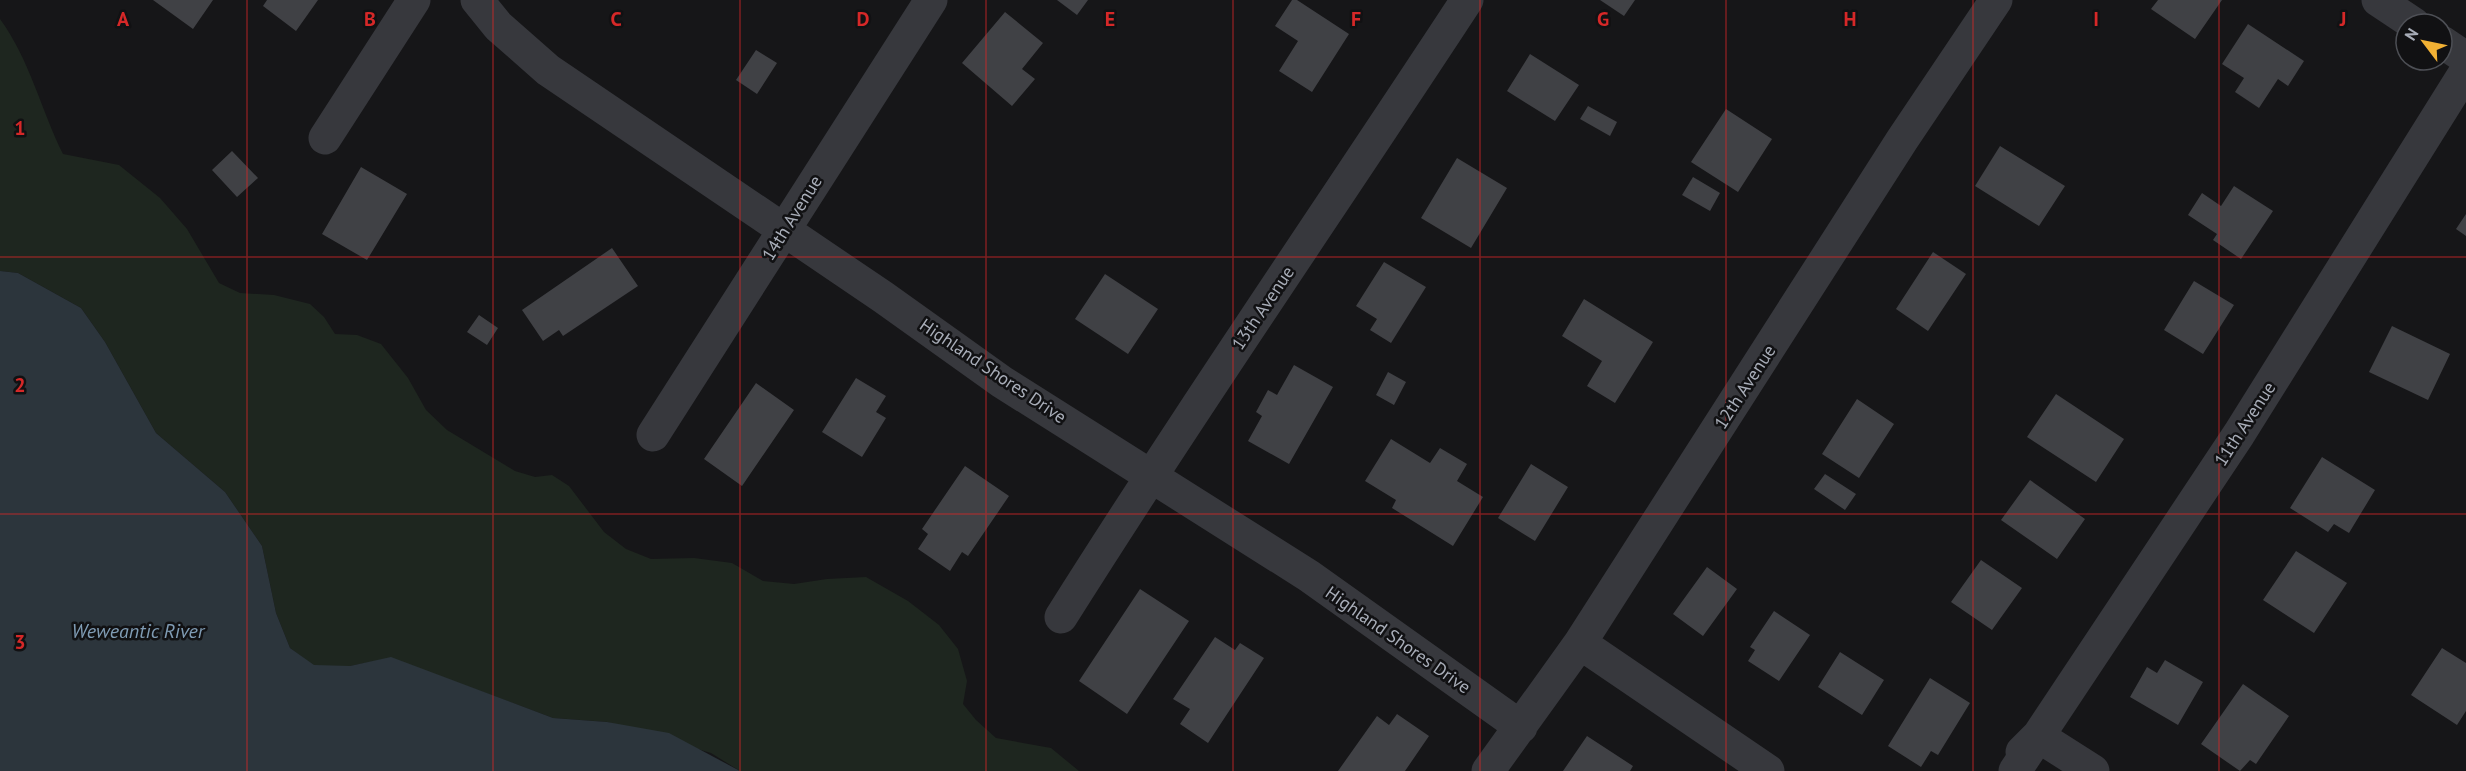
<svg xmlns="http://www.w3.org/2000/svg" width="2466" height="771" font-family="'PT Sans',sans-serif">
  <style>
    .green { fill: #1e261f }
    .water { fill: #2c353c }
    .building { fill: #404145 }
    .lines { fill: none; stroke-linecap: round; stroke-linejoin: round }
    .minor { stroke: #37383d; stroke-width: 33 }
    .grid { fill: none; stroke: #d62828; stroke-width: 1.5; stroke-opacity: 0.55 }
    .labels { text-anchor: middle; stroke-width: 5; stroke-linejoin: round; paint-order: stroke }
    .street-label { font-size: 18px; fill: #a8adb8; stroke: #111113 }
    .water-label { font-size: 20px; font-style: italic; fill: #7f9bb3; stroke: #111113 }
    .grid-label { font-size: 20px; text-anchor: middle; font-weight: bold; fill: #d62828; stroke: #111113; stroke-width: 5; stroke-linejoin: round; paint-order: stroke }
  </style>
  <rect width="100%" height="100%" fill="#161618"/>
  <path class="green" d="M0,19c30,41 41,91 63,135l56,11 41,33 27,31 32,54 21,10 34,2 36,9 14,13 11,17 22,1 24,9 27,34 18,32 21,20 68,41 20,6 17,-2 17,11 35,46 22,17 25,10 43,-1 38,5 31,18 31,3 33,-5 39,-2 42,24 31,24 19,24 9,32 -4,23 13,16 20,18 55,10 28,23h-339l-29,-18 -104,-31 -54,-4 -162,-60 -41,8h-36l-24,-18 -14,-35 -14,-67 -37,-54 -69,-59 -51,-91 -24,-34 -63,-35 -18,-2z"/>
  <path class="water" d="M0,271l18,2 63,35 24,34 51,91 69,59 37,54 14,67 14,35 24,17 36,1 41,-9 162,61 54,4 62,11 71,38h-740z"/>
  <path class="building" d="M153,0h60l-20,29z
    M267,0h51l-22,31 -33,-25z
    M1057,0h31l-11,15z
    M1292,0h5l52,34 -37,58 -33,-21 19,-30 -23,-15z
    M1600,0h35l-11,16z
    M2158,0h64l-27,39 -44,-30z
    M1005,12l38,31 -21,26 13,10 -23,27 -50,-43z
    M2248,24l56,37 -16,25 -10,-7 -19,29 -24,-16 9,-14 -22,-14z
    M756,50l21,13 -20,31 -21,-14z
    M1530,54l49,31 -24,36 -48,-30z
    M1588,106l29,16 -7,14 -30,-17z
    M1726,109l46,30 -34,53 -47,-30z
    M2000,146l65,40 -26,40 -64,-40z
    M232,151l26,27 -21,19 -25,-27z
    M1457,158l50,30 -36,60 -50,-30z
    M361,167l46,27 -40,66 -45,-26z
    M1693,177l27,16 -10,18 -28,-16z
    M2234,186l39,25 -32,48 -28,-19 4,-6 -29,-19 14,-22 19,13z
    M2466,214v22l-10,-7z
    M612,248l26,38 -75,50 -4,-6 -16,11 -21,-31z
    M1933,252l33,22 -38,57 -32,-22z
    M1384,262l42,25 -35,56 -21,-13 7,-11 -21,-13z
    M1105,274l53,35 -30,45 -53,-35z
    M2194,281l40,24 -31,49 -39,-24z
    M1584,299l69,43 -38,61 -28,-17 15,-25 -40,-25z
    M479,315l19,13 -11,17 -20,-13z
    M2392,326l58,28 -22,46 -59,-28z
    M1294,365l39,22 -44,77 -41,-23 14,-25 -6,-4 12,-22 9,5z
    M1388,372l18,10 -12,23 -18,-10z
    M856,378l30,18 -10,16 10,6 -24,39 -40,-25z
    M756,383l38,27 -52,76 -38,-27z
    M2056,394l68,45 -28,43 -69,-45z
    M1857,399l37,25 -35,54 -37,-24z
    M1391,439l39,24 10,-15 27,16 -10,17 26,16 -30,49 -61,-38 4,-8 -31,-19z
    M2322,457l53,33 -26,43 -15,-9 -6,8 -38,-24z
    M1531,464l37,23 -33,54 -37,-23z
    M965,466l44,30 -41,60 -6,-4 -12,19 -32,-22 10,-15 -6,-5z
    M1825,474l31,20 -11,16 -31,-21z
    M2030,480l55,39 -28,40 -56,-39z
    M2296,551l51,32 -33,50 -51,-33z
    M1981,560l41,28 -30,42 -41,-28z
    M1707,567l30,22 -34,47 -30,-22z
    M1140,589l49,32 -62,93 -48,-33z
    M1774,611l36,24 -31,46 -31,-20 7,-11 -5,-3z
    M1215,637l20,13 5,-7 24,15 -56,85 -28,-19 10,-15 -17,-10z
    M2442,648l24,15v48l-9,14 -46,-30z
    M1840,652l44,28 -22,35 -44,-28z
    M2165,660l38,22 -25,43 -48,-28 17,-30 10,6z
    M1930,678l40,25 -32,52 -7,-4 -10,16 -33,-21z
    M2243,684l46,32 -33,48 -6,-4 -10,11 -39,-27z
    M1397,714l32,22 -24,35h-67l39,-55 12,9z
    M1587,736l46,30 -3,5h-67z"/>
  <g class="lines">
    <path class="minor" d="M477,0l21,26 50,44 335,227 119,85 307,194 212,151
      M2378,0l36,24
      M2442,42l24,16
      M325,138l89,-138
      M653,435l278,-435
      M1061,617c131,-208 271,-411 406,-617
      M1580,643l188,128
      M2022,752l16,-16 55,35
      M1488,771l92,-128 322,-503 94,-140
      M2015,771l224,-337 227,-363"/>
  </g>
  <path class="grid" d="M247,0v771M493,0v771M740,0v771M986,0v771M1233,0v771M1480,0v771M1726,0v771M1973,0v771M2219,0v771M0,257h2466M0,514h2466"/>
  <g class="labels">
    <g class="street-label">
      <text transform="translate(792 218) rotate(-58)" y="6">14th Avenue</text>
      <text transform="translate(1263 308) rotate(-56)" y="6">13th Avenue</text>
      <text transform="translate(993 371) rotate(34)" y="6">Highland Shores Drive</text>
      <text transform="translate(1745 387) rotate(-57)" y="6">12th Avenue</text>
      <text transform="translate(2245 424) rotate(-57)" y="6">11th Avenue</text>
      <text transform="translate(1398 640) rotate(35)" y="6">Highland Shores Drive</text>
    </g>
    <g class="water-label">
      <text x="138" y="638">Weweantic River</text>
    </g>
  </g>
  <g class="grid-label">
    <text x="123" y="26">A</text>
    <text x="370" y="26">B</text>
    <text x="616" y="26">C</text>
    <text x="863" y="26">D</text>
    <text x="1110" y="26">E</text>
    <text x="1356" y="26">F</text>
    <text x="1603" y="26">G</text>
    <text x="1850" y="26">H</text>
    <text x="2096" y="26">I</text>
    <text x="2343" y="26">J</text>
    <text x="20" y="135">1</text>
    <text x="20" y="392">2</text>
    <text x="20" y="649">3</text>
  </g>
  <g transform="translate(2424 42) rotate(302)"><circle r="28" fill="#111113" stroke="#4d4f55" stroke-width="1.5"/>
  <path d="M0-4.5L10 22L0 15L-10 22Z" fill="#f2b134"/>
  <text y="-9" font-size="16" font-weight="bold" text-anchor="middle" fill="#a8adb8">N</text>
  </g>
</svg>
